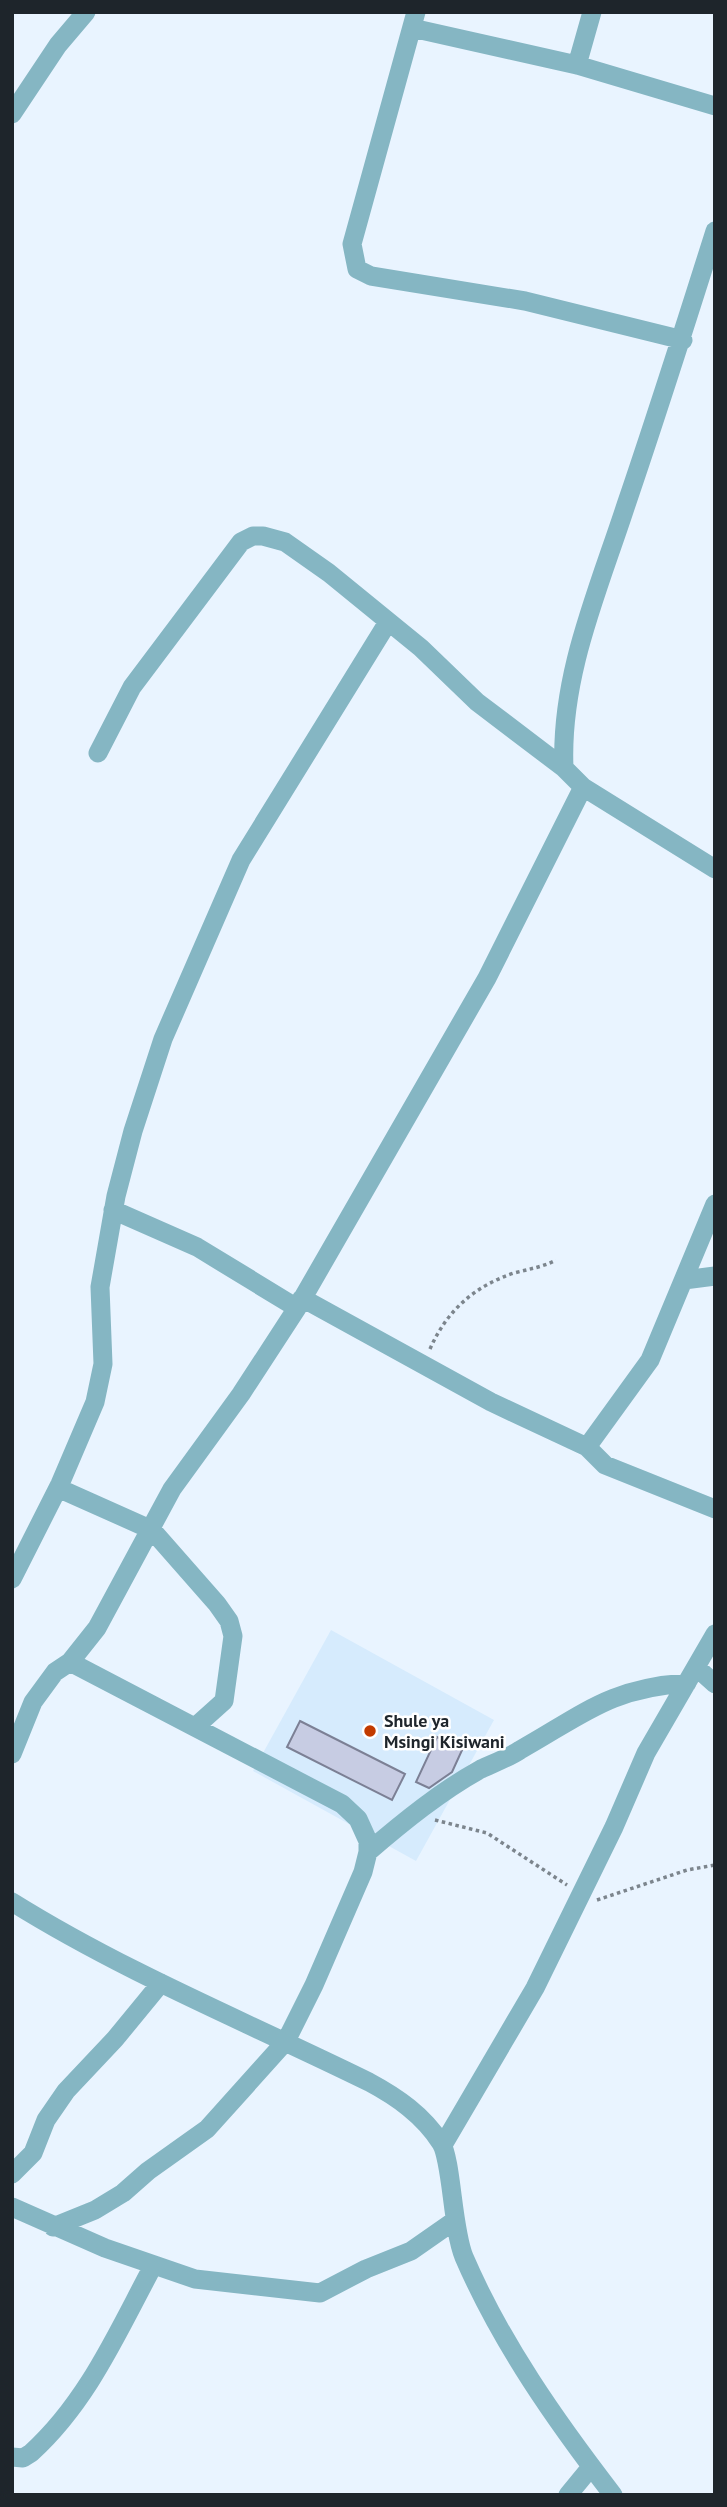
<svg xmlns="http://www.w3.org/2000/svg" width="727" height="2507" font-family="'PT Sans',sans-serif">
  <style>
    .built { fill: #d6ebfd }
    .building { fill: #c7cce3; stroke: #7c8095; stroke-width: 2 }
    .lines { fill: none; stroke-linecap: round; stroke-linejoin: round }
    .path { stroke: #7c858d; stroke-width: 3.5; stroke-dasharray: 3.5 3.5; stroke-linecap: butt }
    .minor { stroke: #85b6c3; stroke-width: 19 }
    .poi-dot { fill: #c23b00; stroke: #fff; stroke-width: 2.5 }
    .labels { text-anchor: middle; stroke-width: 5; stroke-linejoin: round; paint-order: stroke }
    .poi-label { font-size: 18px; font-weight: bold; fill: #1e252b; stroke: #fff; text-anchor: start }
  </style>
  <rect width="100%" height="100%" fill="#e9f4ff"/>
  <path class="built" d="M331,1630l163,90 -78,141 -163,-90z"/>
  <path class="building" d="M300,1721l105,53 -13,26 -105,-53z
    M437,1737l26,11 -11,24 -23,16 -13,-6z"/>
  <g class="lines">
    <path class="path" d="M430,1349c17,-39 45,-63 84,-76 15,-4 29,-6 42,-13
      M435,1820l52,13 80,52
      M597,1900l90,-30 28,-5"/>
    <path class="minor" d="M416,12l-64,232 5,25 14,7 154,25 158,39
      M412,28l165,37 138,41
      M577,65l15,-53
      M12,114l46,-69 28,-33
      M98,753l34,-66 109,-145 12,-6h10l22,6 44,31 92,75 56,54 87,66 19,19 132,82
      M564,768c-4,-92 34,-177 62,-263 31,-91 60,-182 89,-274
      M113,1210l84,37 100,61
      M684,1280l31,-4
      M302,1298l189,104 96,45 18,18 110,44
      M587,1447l63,-87 65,-156
      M58,1488l94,42 65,74 12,17 4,15 -9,65 -29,26
      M12,1579l48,-95 35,-82 8,-38 -3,-77 16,-91 17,-65 30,-92 78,-179 147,-238
      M696,1667l19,17
      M12,1754l21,-52 22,-30 15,-10 27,-34 75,-139 69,-95 56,-86 190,-330 96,-191
      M368,1852c35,-30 73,-61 113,-83 13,-6 27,-11 39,-19 64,-36 90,-62 167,-67
      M12,1902c114,71 237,121 357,180 28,15 54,33 72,61 11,17 11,85 23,114 37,86 92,164 149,238
      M443,2145l92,-157 79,-161 32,-74 69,-119
      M12,2174l21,-21 13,-33 20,-29 49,-52 46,-56
      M12,2207l93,41 90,31 125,14 46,-24 45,-18 43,-30
      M53,2227l42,-17 28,-17 25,-22 59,-42 79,-88 28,-56 49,-113 5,-20v-11l-10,-22 -16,-15 -272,-142
      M12,2457l11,1 8,-5c57,-52 86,-120 122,-187
      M568,2495l23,-28"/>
  </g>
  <circle class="poi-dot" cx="370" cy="1731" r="7"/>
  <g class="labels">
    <g class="poi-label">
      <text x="384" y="1727">Shule ya<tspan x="384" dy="21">Msingi Kisiwani</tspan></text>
    </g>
  </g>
  <rect width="727" height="2507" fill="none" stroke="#1e252b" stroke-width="28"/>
</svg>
